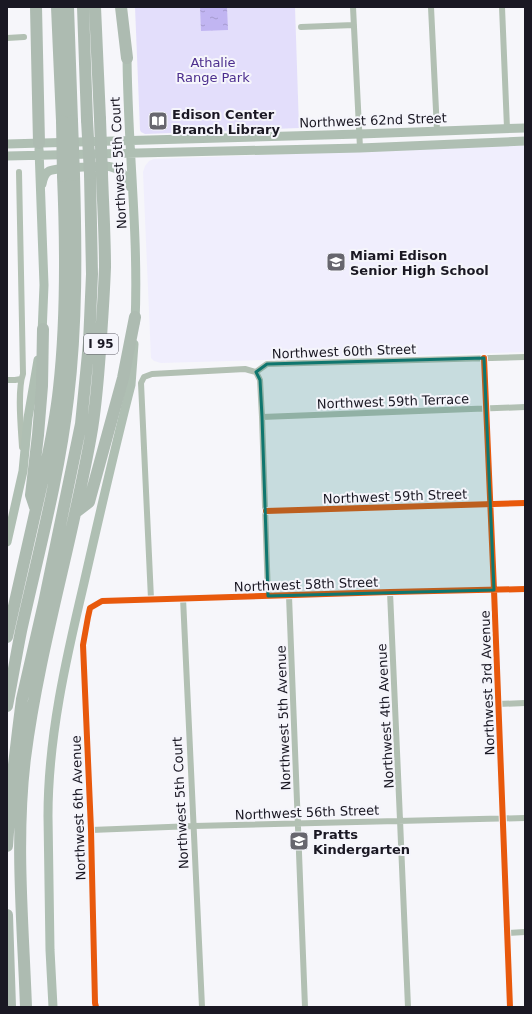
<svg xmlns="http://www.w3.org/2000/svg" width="532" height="1014" font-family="'DejaVu Sans',sans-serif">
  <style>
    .built { fill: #f0eefd }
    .park { fill: #e3defb }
    .water { fill: url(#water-ripples) }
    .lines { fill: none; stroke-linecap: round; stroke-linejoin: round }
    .street { stroke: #b2c0b3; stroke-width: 6 }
    .secondary { stroke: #afbfb3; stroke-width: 9 }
    .highway { stroke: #adbbb1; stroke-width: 12 }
    .highway-bridge { stroke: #adbbb1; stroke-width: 12 }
    .cycleway-casing { stroke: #f5f5fb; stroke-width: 8 }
    .cycleway { stroke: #e8590c; stroke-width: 6 }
    .marked { fill: #0f766e; fill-opacity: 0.2; stroke: #0f766e; stroke-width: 3; stroke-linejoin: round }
    .labels { text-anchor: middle; stroke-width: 4; stroke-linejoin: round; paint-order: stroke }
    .shield { fill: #f5f5fb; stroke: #5c5a64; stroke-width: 1 }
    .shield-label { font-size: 12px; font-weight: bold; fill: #1a1823 }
    .park-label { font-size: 13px; fill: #4c2e8e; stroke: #f5f5fb }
    .poi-label { font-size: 13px; font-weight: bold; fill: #1a1823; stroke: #f5f5fb; text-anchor: start }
    .street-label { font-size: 13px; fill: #1a1823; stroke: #f5f5fb }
  </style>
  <defs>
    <pattern id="water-ripples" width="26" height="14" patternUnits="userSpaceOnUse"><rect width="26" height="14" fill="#c1b5f2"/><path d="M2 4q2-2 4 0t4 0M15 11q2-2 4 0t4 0" fill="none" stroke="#a59bcf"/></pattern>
  </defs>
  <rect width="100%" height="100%" fill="#f6f6fa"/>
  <path class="built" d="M525,145v207l-364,11 -7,-2 -3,-3 -8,-186 2,-6 4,-5 5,-2z"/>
  <path class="park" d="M135,7h160l4,121 -154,6 -4,-2 -1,-2z"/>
  <path class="water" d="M200,7h27l1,23 -27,1z"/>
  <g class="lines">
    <path class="street" d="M353,7l7,141
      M431,7l6,124
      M502,7l5,121
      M301,27l53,-2
      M7,38l17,-1
      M19,172l4,202c-6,16 -2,55 -1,73
      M484,358l10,232 16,417
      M256,372l4,8 2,37 6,179
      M7,380h8l6,-1
      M262,417l263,-10
      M266,511l259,-8
      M390,592l10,228 8,187
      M289,596l16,411
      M183,598l19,409
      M151,599l-10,-216 3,-6 8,-3 93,-5 11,3 11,-8 258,-7
      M498,704l27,-1
      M91,830l103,-4 331,-8
      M507,933l18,-1
      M96,1007l-1,-4 -4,-173 -8,-185 5,-28 2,-9 12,-7 288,-9 135,-3"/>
    <path class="secondary" d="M127,52c0,90 12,180 8,271
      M7,144l353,-10 165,-6
      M39,149l5,136 -2,49
      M7,156l353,-8 165,-7
      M42,184c1,-5 3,-11 7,-13 8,-4 46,-4 57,-5 15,2 19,8 24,21
      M7,542l16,-71 5,-53 10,-58
      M53,1007l-3,-57 -2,-134c0,-79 18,-157 36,-233 15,-66 30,-132 47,-198l3,-41"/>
    <path class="highway" d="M36,7l3,136
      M57,7l5,114
      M68,7l4,114
      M83,7l4,113
      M95,7l5,112
      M121,7l6,51
      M35,507l-4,-12 7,-60 4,-49 1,-57
      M76,512l13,-10 34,-124 12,-61
      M7,637c12,-54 25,-108 37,-163 6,-28 12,-57 15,-86 8,-71 7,-142 4,-212
      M7,706c5,-25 9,-50 14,-75 17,-77 38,-154 47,-233 9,-75 8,-149 6,-223
      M7,846l4,-56 7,-59 4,-32 22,-96 37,-179 8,-81 3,-69 -2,-100
      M7,915l3,92
      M26,1007c-3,-83 -11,-167 -1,-249 14,-109 47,-215 66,-323 5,-28 7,-56 9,-84 2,-28 4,-56 5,-84 0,-31 -2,-62 -3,-93"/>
    <path class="highway-bridge" d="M100,119l2,55
      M87,120l3,54
      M62,121l1,55
      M72,121l2,54"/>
    <defs>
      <path id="cycleway" d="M484,358l10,232 16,417
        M266,511l259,-8
        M96,1007l-1,-4 -4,-173 -8,-185 5,-28 2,-9 12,-7 288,-9 135,-3"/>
    </defs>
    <use href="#cycleway" class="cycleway-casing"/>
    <use href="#cycleway" class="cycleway"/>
  </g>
  <path class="marked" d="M484,358l10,232 -226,6 -6,-179 -2,-37 -4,-8 11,-8z"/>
  <defs>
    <symbol id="library-square" viewBox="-11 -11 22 22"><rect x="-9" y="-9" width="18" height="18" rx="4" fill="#67666e" stroke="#f5f5fb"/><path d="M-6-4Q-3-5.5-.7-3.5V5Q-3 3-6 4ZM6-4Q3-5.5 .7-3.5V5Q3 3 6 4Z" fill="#fff"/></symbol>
    <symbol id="school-square" viewBox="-11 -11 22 22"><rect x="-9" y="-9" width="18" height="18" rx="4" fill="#67666e" stroke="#f5f5fb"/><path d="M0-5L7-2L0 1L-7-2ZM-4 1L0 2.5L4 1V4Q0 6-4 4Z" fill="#fff"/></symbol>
  </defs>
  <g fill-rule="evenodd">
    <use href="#library-square" x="147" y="110" width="22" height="22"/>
    <use href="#school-square" x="325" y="251" width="22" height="22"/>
    <use href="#school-square" x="288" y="830" width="22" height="22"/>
  </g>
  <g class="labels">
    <rect class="shield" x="84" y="334" width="34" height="20" rx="3"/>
    <g class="shield-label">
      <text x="101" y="348">I 95</text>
    </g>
    <g class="park-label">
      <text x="213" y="67">Athalie<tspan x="213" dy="15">Range Park</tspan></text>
    </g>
    <g class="poi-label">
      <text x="172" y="119">Edison Center<tspan x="172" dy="15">Branch Library</tspan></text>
      <text x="350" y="260">Miami Edison<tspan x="350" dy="15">Senior High School</tspan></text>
      <text x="313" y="839">Pratts<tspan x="313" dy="15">Kindergarten</tspan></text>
    </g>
    <g class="street-label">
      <text transform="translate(373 120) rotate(-2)" y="5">Northwest 62nd Street</text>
      <text transform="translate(118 163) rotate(-93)" y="5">Northwest 5th Court</text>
      <text transform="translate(344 351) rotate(-2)" y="5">Northwest 60th Street</text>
      <text transform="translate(393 401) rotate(-2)" y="5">Northwest 59th Terrace</text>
      <text transform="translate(395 496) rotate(-2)" y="5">Northwest 59th Street</text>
      <text transform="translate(306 584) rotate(-2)" y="5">Northwest 58th Street</text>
      <text transform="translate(487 683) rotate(-92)" y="5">Northwest 3rd Avenue</text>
      <text transform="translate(385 716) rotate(-93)" y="5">Northwest 4th Avenue</text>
      <text transform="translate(283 718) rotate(-92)" y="5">Northwest 5th Avenue</text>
      <text transform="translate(180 803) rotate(-93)" y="5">Northwest 5th Court</text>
      <text transform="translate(78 808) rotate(-92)" y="5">Northwest 6th Avenue</text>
      <text transform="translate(307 812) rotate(-2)" y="5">Northwest 56th Street</text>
    </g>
  </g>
  <rect width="532" height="1014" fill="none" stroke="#1a1823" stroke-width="16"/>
</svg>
